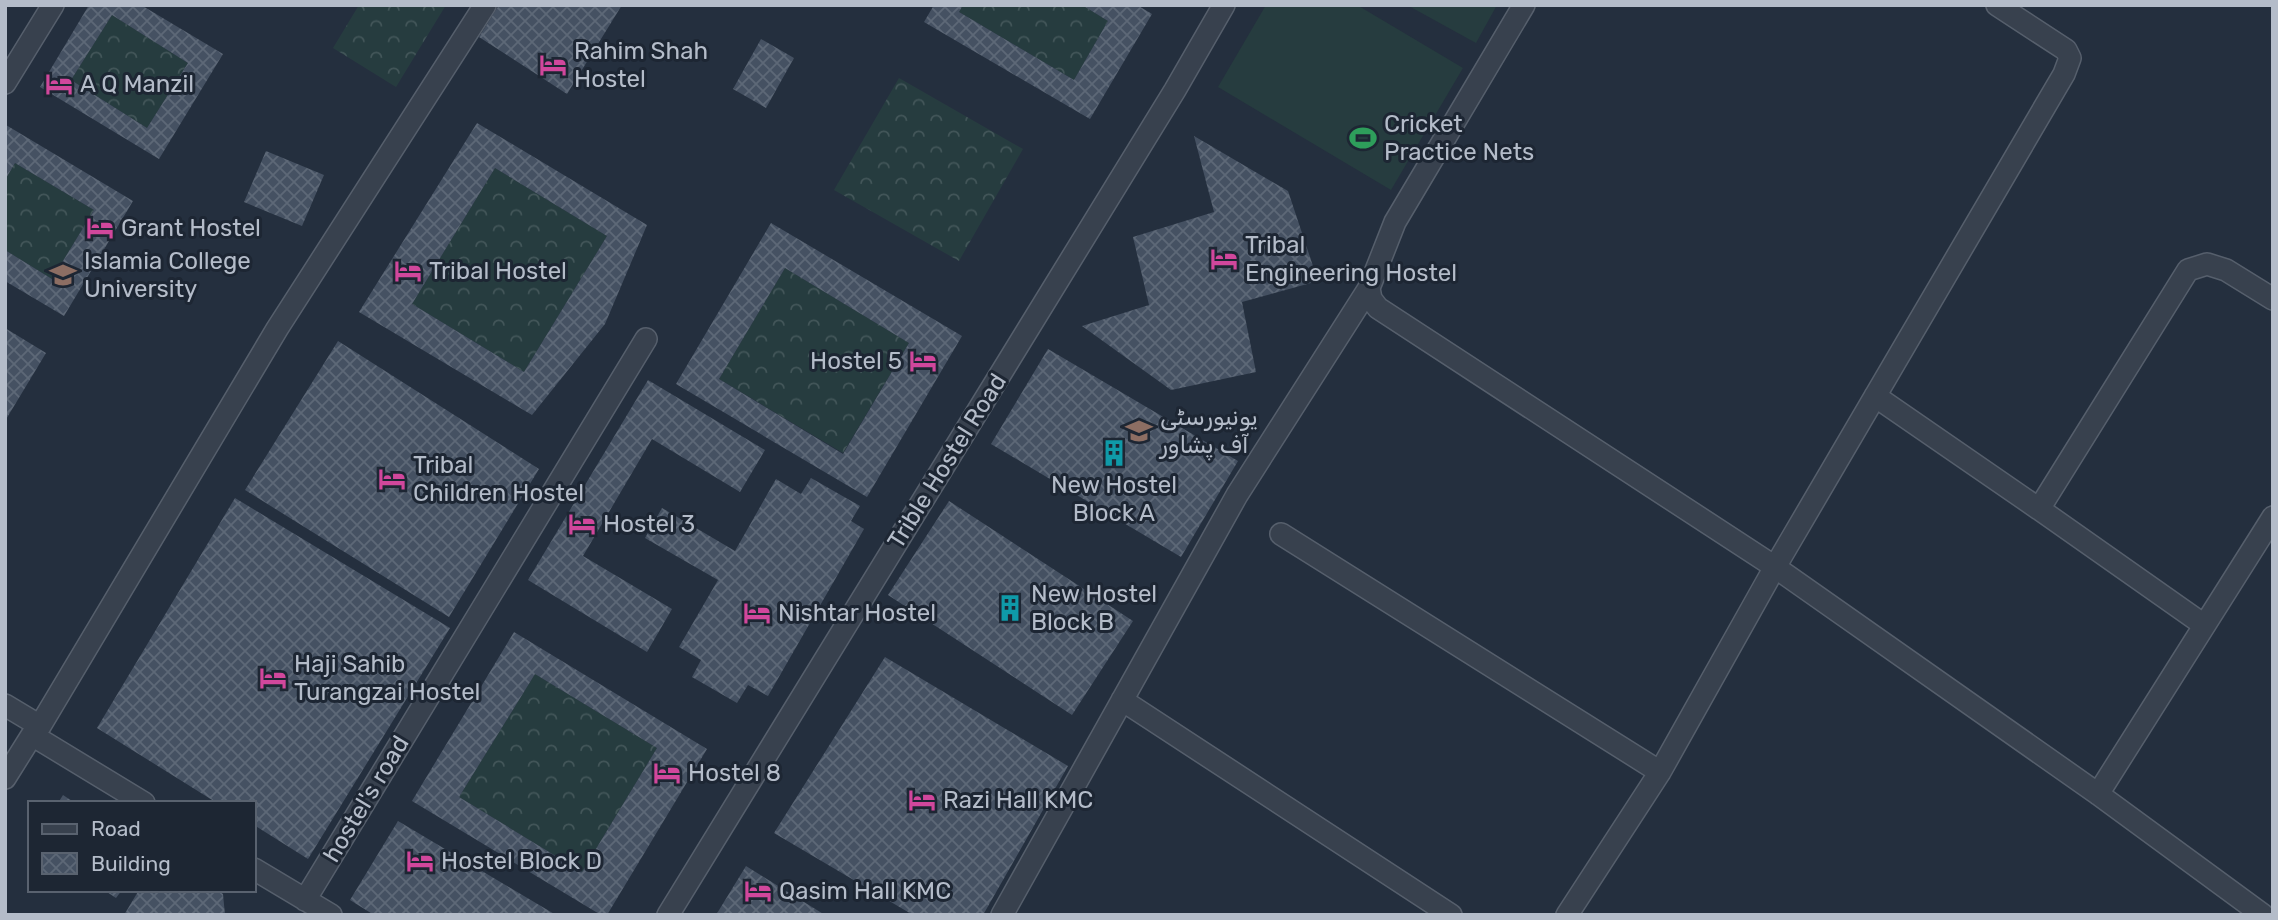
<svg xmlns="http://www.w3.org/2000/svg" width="2278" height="920" font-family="Rubik,'Noto Sans Arabic',sans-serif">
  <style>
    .grass { fill: #263c3f }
    .forest { fill: url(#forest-crowns) }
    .building { fill: url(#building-cross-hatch); fill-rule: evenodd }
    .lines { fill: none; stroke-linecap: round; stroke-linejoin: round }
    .minor-casing { stroke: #565f6c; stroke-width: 24 }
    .minor { stroke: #38414e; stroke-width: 21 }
    .labels { text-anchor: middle; stroke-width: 6; stroke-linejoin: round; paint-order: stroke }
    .poi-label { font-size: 24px; fill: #b4bcc9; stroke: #1d2633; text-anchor: start }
    .street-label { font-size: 24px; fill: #b4bcc9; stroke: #1d2633 }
  </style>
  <defs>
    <pattern id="forest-crowns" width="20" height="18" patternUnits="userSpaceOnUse" patternTransform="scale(1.75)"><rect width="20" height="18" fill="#263c3f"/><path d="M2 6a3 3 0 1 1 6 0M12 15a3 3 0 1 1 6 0" fill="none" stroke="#435659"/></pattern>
    <pattern id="building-cross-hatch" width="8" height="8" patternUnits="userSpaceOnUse" patternTransform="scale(1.75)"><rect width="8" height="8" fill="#455162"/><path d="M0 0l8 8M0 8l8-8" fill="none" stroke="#5d6877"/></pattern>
  </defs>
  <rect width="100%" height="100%" fill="#242f3e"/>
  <path class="grass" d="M1266,5h91l106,63 -72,122 -173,-103z
    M1407,5h90l-21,38z"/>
  <path class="forest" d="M359,5h87l-50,82 -63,-39z
    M963,5h119l26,16 -34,59 -115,-68z
    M112,15l76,48 -41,65 -76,-48z
    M899,78l124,71 -64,112 -125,-71z
    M15,163l79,47 -42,69 -47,-29v-70z
    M495,168l112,68 -83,136 -112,-68z
    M785,268l124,75 -66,110 -124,-74z
    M535,674l122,74 -75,124 -123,-75z"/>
  <path class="building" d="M89,5h52l82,49 -64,105 -119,-72zM112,15l76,48 -41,65 -76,-48z
    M499,5h123l-55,89 -88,-57z
    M934,5h29l-4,7 115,68 34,-59 -26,-16h55l15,9 -62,105 -166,-97z
    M761,39l33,19 -28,50 -33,-19z
    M477,123l170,102 -42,99 -73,91 -173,-103zM495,168l112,68 -83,136 -112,-68z
    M6,125l127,76 -69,115 -59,-35v-31l47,29 42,-69 -79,-47 -10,17z
    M1194,136l94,55 30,90 -76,21 14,70 -85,18 -89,-64 67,-21 -16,-68 81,-25z
    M266,151l58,24 -22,51 -58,-24z
    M771,223l191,113 -95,161 -191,-113zM785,268l124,75 -66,111 -124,-75z
    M5,328l41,25 -41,68v-55l2,-4 -2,-1z
    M338,341l201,128 -90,148 -204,-127z
    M1048,349l190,112 -57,96 -190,-113z
    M648,380l117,70 -25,42 -88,-53 -69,117 89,53 -25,43 -119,-72z
    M811,478l49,28 -9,15 13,8 -96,167 -20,-11 -11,18 -45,-26 9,-17 -22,-13 39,-67 -73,-42 17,-30 73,43 41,-72 25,15z
    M235,498l215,130 -142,231 -54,-34v-22h-37l-120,-75z
    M949,501l184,120 -61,94 -184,-120z
    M514,632l193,117 -100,166h-6l-189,-114zM535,674l122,74 -75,124 -123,-75z
    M885,657l183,109 -85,149h-70l-139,-82z
    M63,795l12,8h-17z
    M398,821l158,94h-182l-24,-15z
    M746,866l79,49h-109z
    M104,890h18l-6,8z
    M139,890h78l6,4 2,21h-101z"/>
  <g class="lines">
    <defs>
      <path id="minor" d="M1524,5l-129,217 -26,66 2,11 7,9 397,259 323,227 165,121
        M5,83l48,-78
        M1875,396l164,113
        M1281,534l379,238
        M2204,625l-165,-116 149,-239 19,-6 19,6 47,29
        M1122,700l329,215
        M5,705l35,21
        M32,735l112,68
        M5,778l27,-43 8,-9 237,-397 208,-324
        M2098,794l175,-277
        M254,869l77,46
        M305,900l341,-561
        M668,915l507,-825 49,-85
        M1002,915l235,-420 132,-207
        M1567,915l93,-143 115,-205 289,-493 6,-16 -4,-8 -69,-45"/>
    </defs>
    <use href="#minor" class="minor-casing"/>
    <use href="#minor" class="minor"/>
  </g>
  <defs>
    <symbol id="hotel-bare" viewBox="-9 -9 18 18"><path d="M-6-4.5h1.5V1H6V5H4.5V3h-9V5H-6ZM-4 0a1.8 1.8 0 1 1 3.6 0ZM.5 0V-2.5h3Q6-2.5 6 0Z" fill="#d1479c" stroke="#1d2633" stroke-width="2.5" paint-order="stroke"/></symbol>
    <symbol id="stadium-bare" viewBox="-9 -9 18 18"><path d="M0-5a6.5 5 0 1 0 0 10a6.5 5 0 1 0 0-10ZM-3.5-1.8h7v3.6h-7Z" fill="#2e9e5b" stroke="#1d2633" stroke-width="2.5" paint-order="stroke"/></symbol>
    <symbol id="university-bare" viewBox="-9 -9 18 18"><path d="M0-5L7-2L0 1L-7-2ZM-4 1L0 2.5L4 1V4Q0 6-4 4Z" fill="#8d6e63" stroke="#1d2633" stroke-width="2.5" paint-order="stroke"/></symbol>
    <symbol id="building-bare" viewBox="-9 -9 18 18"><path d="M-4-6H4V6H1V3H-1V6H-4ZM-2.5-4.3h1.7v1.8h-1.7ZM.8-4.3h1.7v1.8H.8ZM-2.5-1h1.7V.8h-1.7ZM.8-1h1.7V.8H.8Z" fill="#0f9aa8" stroke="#1d2633" stroke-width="2.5" paint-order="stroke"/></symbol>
  </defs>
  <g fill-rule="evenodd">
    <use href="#hotel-bare" x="534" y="46" width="38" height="38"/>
    <use href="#hotel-bare" x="40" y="65" width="38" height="38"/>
    <use href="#stadium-bare" x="1344" y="119" width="38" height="38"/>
    <use href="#hotel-bare" x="81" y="209" width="38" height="38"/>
    <use href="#hotel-bare" x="1205" y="240" width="38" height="38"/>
    <use href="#hotel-bare" x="389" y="252" width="38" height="38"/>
    <use href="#university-bare" x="44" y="256" width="38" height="38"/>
    <use href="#hotel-bare" x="904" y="342" width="38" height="38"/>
    <use href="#university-bare" x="1120" y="412" width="38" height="38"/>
    <use href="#building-bare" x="1095" y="434" width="38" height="38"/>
    <use href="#hotel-bare" x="373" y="460" width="38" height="38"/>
    <use href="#hotel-bare" x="563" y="505" width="38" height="38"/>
    <use href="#building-bare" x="991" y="589" width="38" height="38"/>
    <use href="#hotel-bare" x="738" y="594" width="38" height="38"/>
    <use href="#hotel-bare" x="254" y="659" width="38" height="38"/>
    <use href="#hotel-bare" x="648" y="754" width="38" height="38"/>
    <use href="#hotel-bare" x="903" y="781" width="38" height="38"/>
    <use href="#hotel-bare" x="401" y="842" width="38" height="38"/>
    <use href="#hotel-bare" x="739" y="872" width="38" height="38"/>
  </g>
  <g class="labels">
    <g class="poi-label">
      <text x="574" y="59">Rahim Shah<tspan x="574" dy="28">Hostel</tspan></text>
      <text x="80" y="92">A Q Manzil</text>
      <text x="1384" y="132">Cricket<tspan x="1384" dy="28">Practice Nets</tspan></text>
      <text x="121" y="236">Grant Hostel</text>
      <text x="1245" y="253">Tribal<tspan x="1245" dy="28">Engineering Hostel</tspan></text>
      <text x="84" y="269">Islamia College<tspan x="84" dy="28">University</tspan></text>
      <text x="429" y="279">Tribal Hostel</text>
      <text x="902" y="369" text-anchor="end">Hostel 5</text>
      <text x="1160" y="425">یونیورسٹی<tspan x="1160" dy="28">آف پشاور</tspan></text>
      <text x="413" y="473">Tribal<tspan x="413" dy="28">Children Hostel</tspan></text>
      <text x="1114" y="493" text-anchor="middle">New Hostel<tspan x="1114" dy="28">Block A</tspan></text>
      <text x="603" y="532">Hostel 3</text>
      <text x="1031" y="602">New Hostel<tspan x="1031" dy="28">Block B</tspan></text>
      <text x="778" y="621">Nishtar Hostel</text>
      <text x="294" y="672">Haji Sahib<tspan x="294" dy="28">Turangzai Hostel</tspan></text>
      <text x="688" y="781">Hostel 8</text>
      <text x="943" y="808">Razi Hall KMC</text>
      <text x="441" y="869">Hostel Block D</text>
      <text x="779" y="899">Qasim Hall KMC</text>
    </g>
    <g class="street-label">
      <text transform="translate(947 461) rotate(-58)" y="8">Trible Hostel Road</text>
      <text transform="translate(366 799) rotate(-59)" y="8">hostel's road</text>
    </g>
  </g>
  <rect width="2278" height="920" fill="none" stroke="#b4bcc9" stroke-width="14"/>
  <rect x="28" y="801" width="228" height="91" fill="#1d2633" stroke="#59626f" stroke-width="2"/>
  <rect x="42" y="824" width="35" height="10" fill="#38414e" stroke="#59626f" stroke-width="2"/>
  <text x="91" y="836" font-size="21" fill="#b4bcc9">Road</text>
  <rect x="42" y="853" width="35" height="21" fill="url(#building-cross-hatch)" stroke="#59626f" stroke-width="2"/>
  <text x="91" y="871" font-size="21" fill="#b4bcc9">Building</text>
</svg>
